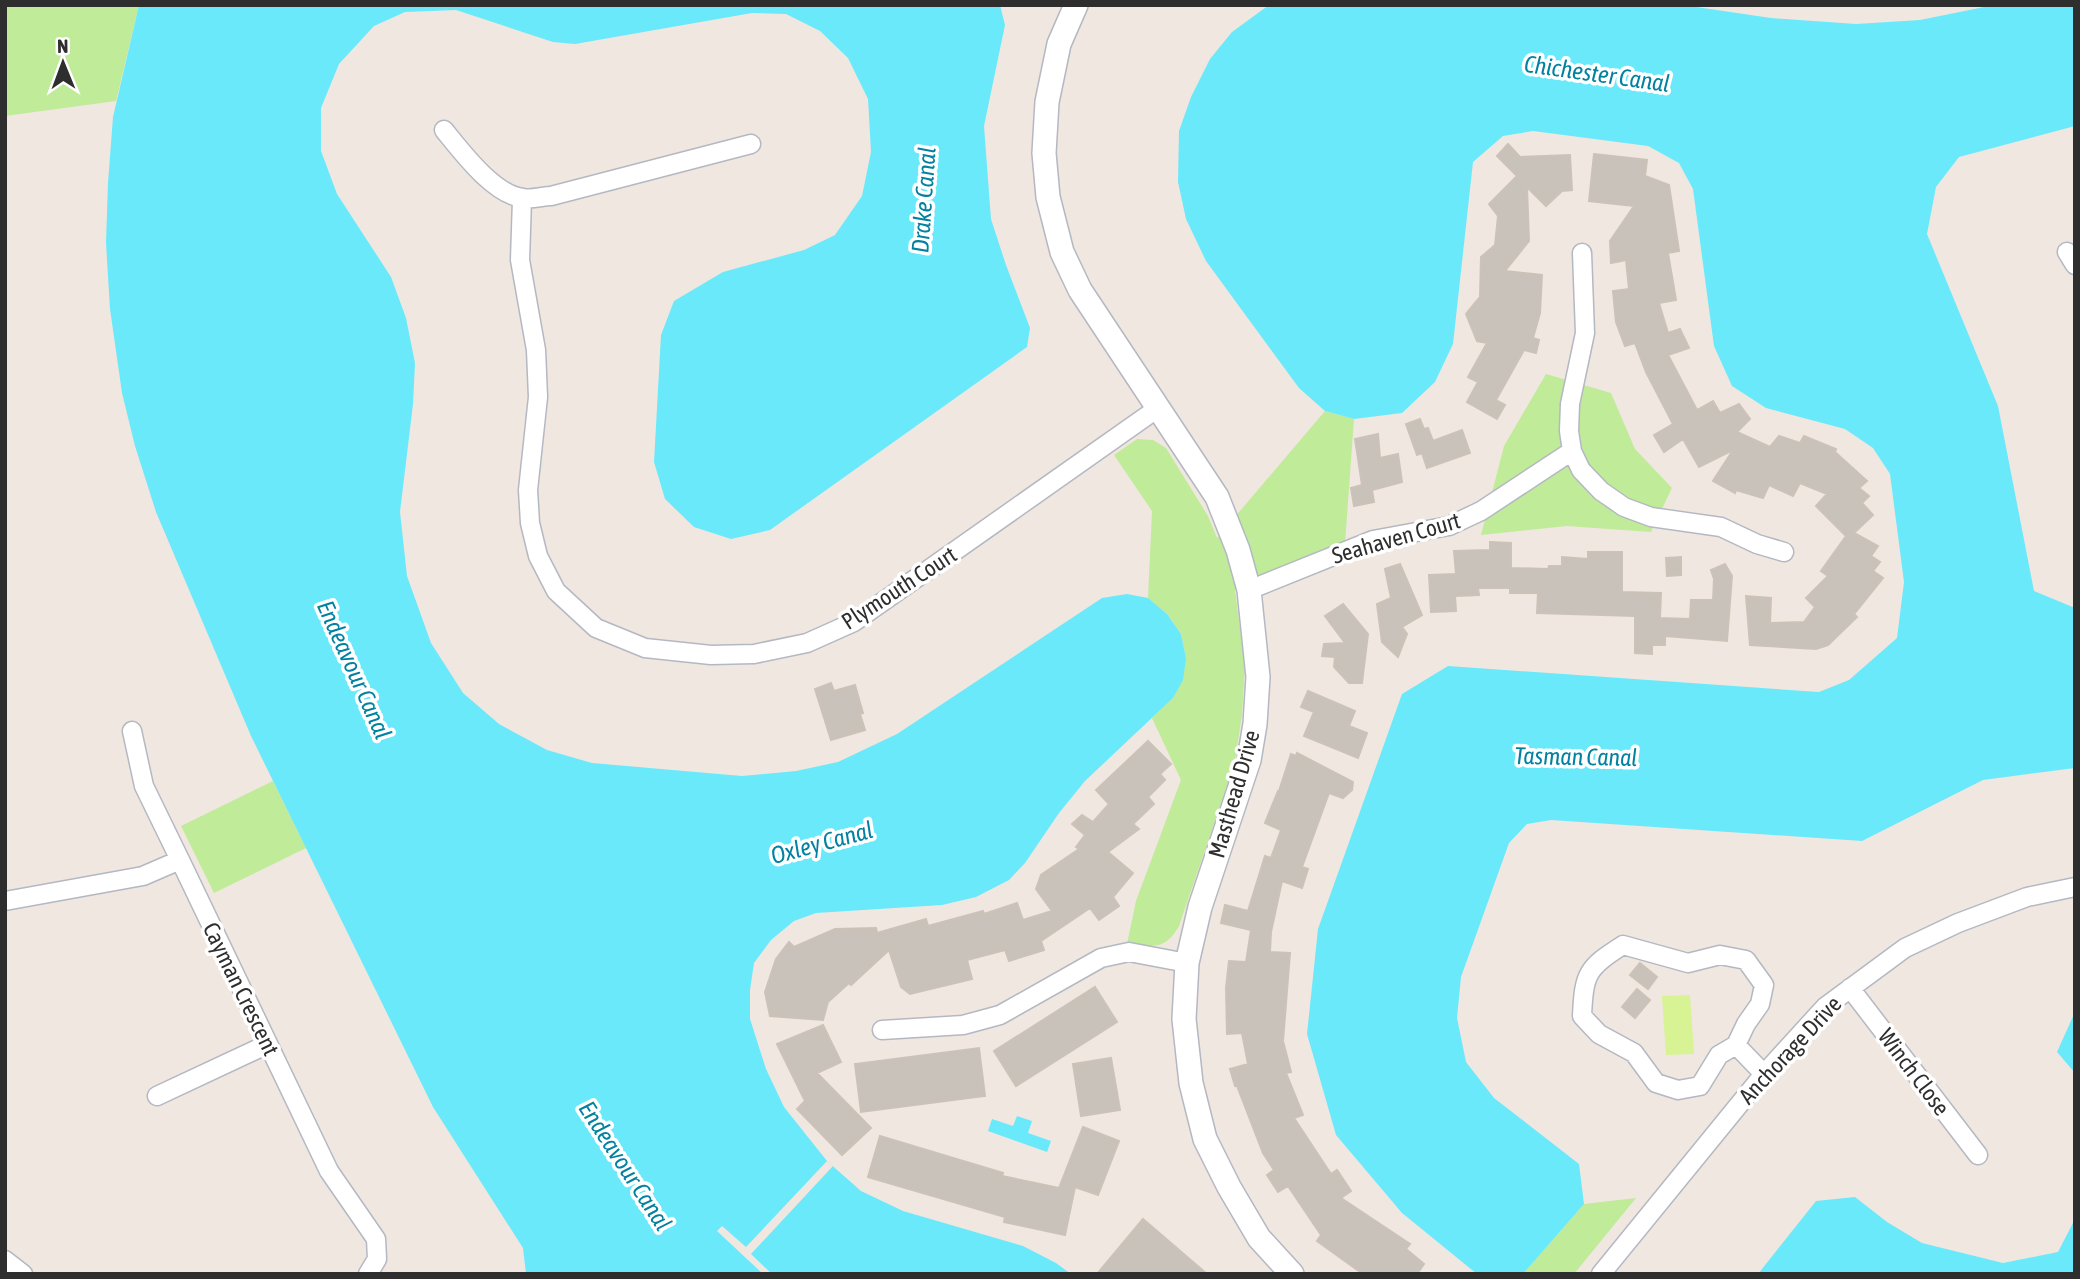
<svg xmlns="http://www.w3.org/2000/svg" width="2080" height="1279" font-family="'Asap Condensed',sans-serif">
  <style>
    .green { fill: #c0eb98 }
    .pitch { fill: #d8f393 }
    .water { fill: #6ae9fb }
    .pier { fill: #f0e7e0 }
    .building { fill: #c8c2bb; stroke: #ccc2b8; stroke-width: 2 }
    .lines { fill: none; stroke-linecap: round; stroke-linejoin: round }
    .minor-casing { stroke: #b4b8c2; stroke-width: 21 }
    .tertiary-casing { stroke: #b4b8c2; stroke-width: 26 }
    .minor { stroke: #fff; stroke-width: 18 }
    .tertiary { stroke: #fff; stroke-width: 23 }
    .labels { text-anchor: middle; stroke-width: 7; stroke-linejoin: round; paint-order: stroke }
    .street-label { font-size: 23px; fill: #2e2e2e; stroke: #fff }
    .water-label { font-size: 24px; font-style: italic; fill: #0281a0; stroke: #fff }
  </style>
  <rect width="100%" height="100%" fill="#f0e7e0"/>
  <path class="green" d="M5,5h134l-23,96 -111,15z
    M1546,374l65,19 24,56 37,39 -21,44 -84,-6 -86,9 23,-89z
    M1325,411l29,8 -9,124 -110,47 10,76 -3,48 -7,48 -56,164c-14,25 -26,20 -52,18l9,-43 45,-121 -29,-62 21,-20 13,-40 -5,-24 -14,-20 -19,-16 4,-87 -38,-56 23,-16 16,1 13,8 42,68 9,22z
    M273,781l33,67 -92,45 -33,-67z
    M1636,1198l-62,76h-51l61,-70z"/>
  <path class="pitch" d="M1690,995l4,59 -28,1 -4,-59z"/>
  <path class="water" d="M139,5h861l5,20 -21,101 7,93 15,46 24,63 -3,19 -257,183 -39,9 -37,-12 -29,-28 -11,-37 7,-127 13,-34 49,-29 81,-22 31,-15 27,-39 9,-44 -3,-53 -20,-41 -28,-27 -34,-17 -34,-1 -177,31 -22,-2 -97,-32 -51,2 -31,14 -35,38 -18,44v43l16,43 54,83 15,41 9,45 -2,41 -13,108 7,64 24,67 32,50 36,31 48,26 45,13 150,13 54,-5 42,-9 59,-28 205,-136 25,-4 21,4 19,16 14,20 5,24 -3,22 -10,18 -88,83 -26,32 -34,50 -16,17 -33,17 -34,8 -126,8 -22,8 -23,19 -17,23 -4,27v29l16,50 18,38 43,54 34,30 42,20 120,35 33,17 15,11h-545l-3,-26 -90,-141 -182,-371 -95,-224 -21,-66 -13,-53 -12,-84 -4,-66 2,-60 5,-66z
    M1269,5h414l88,13 85,6 64,-4 74,-15h81v121l-116,31 -23,30 -9,47 71,172 36,185 41,17v160l-92,12 -121,61 -311,-21 -24,4 -18,19 -48,134 -4,41 9,44 28,36 85,66 5,40 -61,70h-46l-75,-61 -66,-78 -29,-101 11,-105 84,-235 46,-28 371,26 30,-12 48,-42 7,-56 -14,-108 -17,-26 -28,-19 -79,-21 -34,-22 -18,-40 -21,-157 -14,-26 -31,-17 -115,-15 -30,5 -30,26 -20,182 -18,38 -33,31 -48,6 -29,-8 -26,-23 -93,-127 -20,-42 -8,-37 1,-51 12,-34 19,-38 22,-27z
    M2075,1012v61l-18,-21z
    M1017,1116l15,5 -4,12 23,8 -4,11 -59,-21 4,-12 21,7z
    M1855,1197l32,25 35,21 81,20 55,-11 17,-33v55h-317l58,-73z"/>
  <path class="pier" d="M827,1161l6,5 -82,88 21,20h-9l-46,-43 5,-5 24,21z"/>
  <path class="building" d="M1508,144l12,13 50,-2 2,35 -10,1 -16,15 -19,-19 2,54 -24,30 37,4 -2,38 -7,25 6,2 -3,13 -12,-3 -28,50 9,5 -8,14 -30,-17 11,-20 -10,-5 19,-34 -10,-2 -11,-27 14,-17 1,-40 14,-12 3,-29 -9,-12 28,-28 -20,-20z
    M1594,154l53,6 -2,16 24,9 10,66 -11,2 8,47 -17,3 9,30 12,-4 9,19 -21,7 29,55 16,-9 7,12 19,-9 11,15 -13,13 33,15 9,-11 21,7 4,-7 32,13 -1,3 32,29 -8,7 10,8 -7,7 11,12 -19,18 24,13 -7,10 9,6 -7,9 10,7 -29,36 3,3 -29,28 -12,4 -66,-4 -4,-49 25,2 -1,25 34,-1 11,-15 -9,-9 22,-22 -7,-5 25,-35 -30,-30 11,-12 -27,-11 -7,13 -24,-11 -6,13 -27,-8 -1,3 -22,-12 20,-31 -34,17 -16,-28 -19,13 -10,-17 19,-11 -27,-52 -11,-29 -10,3 -9,-24 -3,-31 16,-2 -3,-29 -15,3 -1,-22 24,-35 -45,-5z
    M1420,419l4,10 4,-1 5,13 29,-11 8,23 -43,15 -5,-15 -5,2 -11,-31z
    M1378,434l2,24 18,-4 4,28 -30,8 2,12 -20,4 -3,-18 11,-3 -7,-46z
    M1490,542l21,1v25l37,1 1,-3h13v-9l26,2v-7h34v40l39,1 -1,25 30,1 1,-19h22l1,-21 -3,-9 14,-6 7,12 -5,65 -62,-5v9h-13v9l-17,-1v-37l-98,-3 1,-20h-28v-5h-32l1,7 -24,1 1,15 -25,1 -2,-37 27,-1 -2,-23 36,-1z
    M1681,557v18l-14,1 -1,-18z
    M1400,564l22,51 -20,12 5,7 -9,23 -16,-15 -5,-38 14,-6 -6,-29z
    M1343,604l25,30 -6,49h-13l-15,-16 1,-10 -13,-1 2,-12 21,-1 -20,-27z
    M831,683l3,8 21,-6 8,28 -3,1 5,16 -34,10 -16,-51z
    M1308,691l47,20 -6,15 18,7 -9,25 -54,-22 10,-24 -13,-5z
    M1148,741l23,23 -11,10 5,6 -17,17 6,7 -21,20 6,5 -31,23 25,21 -20,24 6,9 -20,14 -9,-12 -49,33 3,9 -35,11 -4,-11 -38,10 5,19 -62,15 -9,-7 -12,-37 -38,35 -2,-2 -21,19 -5,18 -53,-4 -5,-24 11,-33 13,-17 5,5 41,-18 41,-1 1,5 49,-14 2,7 55,-15 1,3 33,-11 6,17 29,-9 -16,-22 5,-14 38,-26 -3,-2 9,-12 -13,-11 10,-9 11,7 16,-18 -13,-14z
    M1297,753l56,29 -1,8 -9,8 -14,-5 -27,74 6,2 -6,19 -20,-7 -11,51 -1,20 20,1 -7,88 8,31 -5,1 17,42 -9,3 37,56 6,-4 14,21 -10,7 69,46 -4,5 18,15 -7,10h-54l-46,-33 4,-6 -33,-49 -10,6 -11,-17 7,-5 -11,-17 -26,-67h-2l-5,-17 18,-5 -6,-31 -15,1 -1,-46 3,-27 17,1 5,-32 -30,-7 4,-18 23,6 17,-55 6,2 10,-28 -16,-7 13,-32h1l12,-37 5,2z
    M1640,963l17,14 -9,12 -18,-14z
    M1095,987l22,35 -101,64 -22,-35z
    M1637,989l13,11 -15,18 -13,-11z
    M823,1025l18,37 -24,11 54,55 -29,27 -45,-46 8,-8 -28,-57z
    M979,1048l6,48 -124,16 -6,-48z
    M1111,1058l9,52 -39,6 -8,-52z
    M1083,1127l36,14 -21,54 -23,-8 -10,48 -61,-13 1,-5 -137,-40 12,-41 123,37 -1,3 57,12z
    M1143,1219l64,55h-110z"/>
  <g class="lines">
    <defs>
      <path id="minor" d="M444,130c18,22 50,65 79,68 9,2 20,-2 28,-2l200,-52
        M522,199l-2,61 16,90 2,47 -10,93 2,33 8,33 18,35 40,37 49,20 66,7 43,-1 53,-11 47,-21 304,-214
        M2067,252l8,13
        M1582,253l3,80 -15,71 -1,27 3,20 9,19 20,21 23,16 27,10 70,10 36,17 27,8
        M1249,590l124,-50 76,-14 32,-15 91,-60
        M132,731l12,55 36,74
        M5,901l138,-25 37,-16 149,311 47,68 1,20 -9,15
        M1623,945l65,18 32,-8 26,5 18,25 -4,19 -14,20 -10,21 -17,10 -19,31 -22,4 -22,-7 -22,-30 -35,-19 -17,-18c2,-43 5,-48 41,-71z
        M1850,988l128,167
        M882,1030l81,-5 37,-10 101,-57 28,-6 58,11
        M1736,1045l28,29
        M157,1096l111,-52
        M5,1260l18,14
        M1601,1274l163,-200 61,-67 80,-59 53,-25 69,-26 48,-10"/>
      <path id="tertiary" d="M1076,5l-17,39 -12,58 -3,51 4,44 14,55 18,38 137,207 21,53 11,40 9,87 -3,47 -6,36 -49,147 -13,56 -3,56 7,64 14,56 24,48 30,51 33,36"/>
    </defs>
    <use href="#minor" class="minor-casing"/>
    <use href="#tertiary" class="tertiary-casing"/>
    <use href="#minor" class="minor"/>
    <use href="#tertiary" class="tertiary"/>
  </g>
  <g class="labels">
    <g class="street-label">
      <text transform="translate(1396 538) rotate(-16)" y="8">Seahaven Court</text>
      <text transform="translate(899 588) rotate(-33)" y="8">Plymouth Court</text>
      <text transform="translate(1234 794) rotate(-74)" y="8">Masthead Drive</text>
      <text transform="translate(241 989) rotate(64)" y="8">Cayman Crescent</text>
      <text transform="translate(1790 1050) rotate(-47)" y="8">Anchorage Drive</text>
      <text transform="translate(1914 1072) rotate(53)" y="8">Winch Close</text>
    </g>
    <g class="water-label">
      <text transform="translate(1597 74) rotate(8)" y="8">Chichester Canal</text>
      <text transform="translate(924 200) rotate(-86)" y="8">Drake Canal</text>
      <text transform="translate(354 670) rotate(66)" y="8">Endeavour Canal</text>
      <text transform="translate(1576 757) rotate(1)" y="8">Tasman Canal</text>
      <text transform="translate(822 843) rotate(-15)" y="8">Oxley Canal</text>
      <text transform="translate(625 1166) rotate(57)" y="8">Endeavour Canal</text>
    </g>
  </g>
  <rect width="2080" height="1279" fill="none" stroke="#2e2e2e" stroke-width="14"/>
  <g transform="translate(63 63) rotate(359)" stroke="#ffffff" stroke-width="5" paint-order="stroke">
  <path d="M0-5L12 26L0 18L-12 26Z" fill="#2e2e2e"/>
  <text y="-10" font-size="19" font-weight="bold" text-anchor="middle" fill="#2e2e2e">N</text>
  </g>
</svg>
